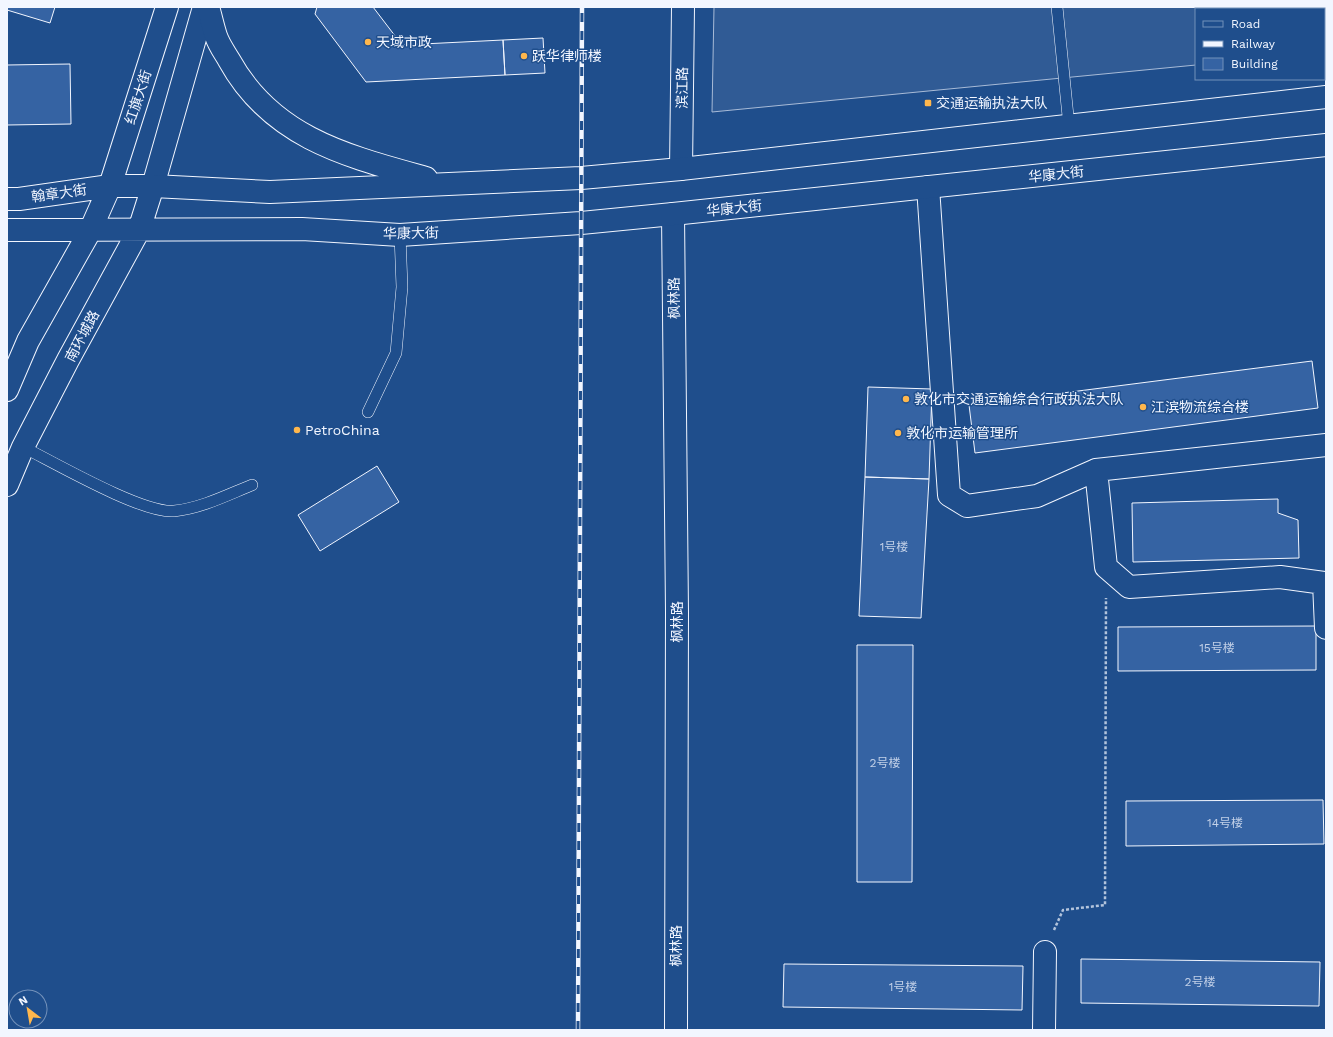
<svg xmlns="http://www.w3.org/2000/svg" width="1333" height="1037" font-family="'Work Sans','Noto Sans SC',sans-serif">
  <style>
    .built { fill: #305b95; stroke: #a8bbd7 }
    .building { fill: #3563a3; stroke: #f2f6ff }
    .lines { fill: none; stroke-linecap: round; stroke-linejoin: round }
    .lane-casing { stroke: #f2f6ff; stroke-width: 12 }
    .street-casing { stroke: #f2f6ff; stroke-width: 24 }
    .secondary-casing { stroke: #f2f6ff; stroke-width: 24 }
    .primary-casing { stroke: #f2f6ff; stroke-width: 24 }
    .path { stroke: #b3c4dc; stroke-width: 2.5; stroke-dasharray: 3 2; stroke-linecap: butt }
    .lane { stroke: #1f4e8c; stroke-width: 11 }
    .street { stroke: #1f4e8c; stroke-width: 22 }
    .secondary { stroke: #1f4e8c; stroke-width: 22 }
    .primary { stroke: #1f4e8c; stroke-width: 22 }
    .rail-casing { stroke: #f2f6ff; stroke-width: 4.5 }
    .rail { stroke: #1f4e8c; stroke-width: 3; stroke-dasharray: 9; stroke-linecap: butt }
    .poi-dot { fill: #ffb74d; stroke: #1f4e8c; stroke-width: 1.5 }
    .labels { text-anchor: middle; stroke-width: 3; stroke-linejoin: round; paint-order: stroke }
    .number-label { font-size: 12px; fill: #c3d1e8 }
    .poi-label { font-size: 14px; fill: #f2f6ff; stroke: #1f4e8c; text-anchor: start }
    .street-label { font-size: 14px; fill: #f2f6ff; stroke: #1f4e8c }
  </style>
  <rect width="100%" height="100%" fill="#1f4e8c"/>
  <path class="built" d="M714,7h612v45h-2v-43h-128v56l-484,47z"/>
  <path class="building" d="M7,7h48l-5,16 -43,-13z
    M317,7h56l29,38 101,-5 2,35 -139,7 -51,-68z
    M543,38l2,35 -40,2 -2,-35z
    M70,64l1,60 -64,1v-60z
    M1312,361l6,47 -343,45 -6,-48z
    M868,387l64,2 -3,90 -64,-2z
    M377,466l22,36 -79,49 -22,-36z
    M865,477l64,2 -8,139 -62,-2z
    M1278,499v14l20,7 1,38 -166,4 -1,-59z
    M1316,626v44l-198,1v-44z
    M857,645h56l-1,237h-55z
    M1323,800l1,44 -198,2v-45z
    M1081,959l239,3 -1,44 -238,-3z
    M784,964l239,2 -1,44 -239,-3z"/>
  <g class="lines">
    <defs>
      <path id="lane" d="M1057,7l12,119
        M368,412l28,-59 6,-66 -2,-52
        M23,447c32,16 120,67 151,64 28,-3 53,-16 78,-26"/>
      <path id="street" d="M928,187l21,308 18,11 70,-10 59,-26 230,-25
        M1096,470l10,97 23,20 151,-10 44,6 2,45
        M1044,1030l1,-78"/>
      <path id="secondary" d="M681,169l2,-162
        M110,186l57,-179
        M153,186l51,-179
        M673,214l4,398 -1,418"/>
      <path id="primary" d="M208,7c3,10 5,20 8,29 3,9 9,17 13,24 43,78 118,96 197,118
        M7,199h12l91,-13h43l117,6 311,-14 100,-9 645,-72
        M7,230l295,-1 98,6 181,-12 92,-9 653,-69
        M7,390l21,-49 62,-110 20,-45
        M7,485l16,-38 45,-87 71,-130 14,-44"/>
    </defs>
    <use href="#lane" class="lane-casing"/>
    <use href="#street" class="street-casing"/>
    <use href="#secondary" class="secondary-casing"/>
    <use href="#primary" class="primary-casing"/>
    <path class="path" d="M1054,930l9,-20 42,-5 1,-307"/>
    <use href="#lane" class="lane"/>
    <use href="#street" class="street"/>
    <use href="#secondary" class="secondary"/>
    <use href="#primary" class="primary"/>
    <defs>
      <path id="rail" d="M578,1030l4,-1023"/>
    </defs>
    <use href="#rail" class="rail-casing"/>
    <use href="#rail" class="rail"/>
  </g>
  <g class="poi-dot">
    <circle cx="368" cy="42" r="4"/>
    <circle cx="524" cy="56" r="4"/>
    <rect x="924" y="99" width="8" height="8" rx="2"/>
    <circle cx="906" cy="399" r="4"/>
    <circle cx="1143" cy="407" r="4"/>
    <circle cx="297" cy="430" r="4"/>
    <circle cx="898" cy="433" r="4"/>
  </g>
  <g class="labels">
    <g class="number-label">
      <text x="894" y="551">1号楼</text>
      <text x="1217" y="652">15号楼</text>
      <text x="885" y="767">2号楼</text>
      <text x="1225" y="827">14号楼</text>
      <text x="1200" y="986">2号楼</text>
      <text x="903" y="991">1号楼</text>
    </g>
    <g class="poi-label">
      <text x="376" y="47">天域市政</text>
      <text x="532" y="61">跃华律师楼</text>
      <text x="936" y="108">交通运输执法大队</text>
      <text x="914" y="404">敦化市交通运输综合行政执法大队</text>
      <text x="1151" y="412">江滨物流综合楼</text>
      <text x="305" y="435">PetroChina</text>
      <text x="906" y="438">敦化市运输管理所</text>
    </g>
    <g class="street-label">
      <text transform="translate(682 88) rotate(-89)" y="5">滨江路</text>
      <text transform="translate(138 97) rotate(-72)" y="5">红旗大街</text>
      <text transform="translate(1056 174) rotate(-6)" y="5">华康大街</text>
      <text transform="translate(59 193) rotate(-8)" y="5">翰章大街</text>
      <text transform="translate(734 208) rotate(-6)" y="5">华康大街</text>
      <text transform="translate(411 233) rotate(-1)" y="5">华康大街</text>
      <text transform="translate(674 298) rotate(-91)" y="5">枫林路</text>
      <text transform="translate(82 336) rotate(-62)" y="5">南环城路</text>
      <text transform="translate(677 622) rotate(-90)" y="5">枫林路</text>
      <text transform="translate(676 946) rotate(-90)" y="5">枫林路</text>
    </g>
  </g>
  <rect width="1333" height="1037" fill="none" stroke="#f2f6ff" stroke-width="16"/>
  <rect x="1195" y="8" width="130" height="72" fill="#1f4e8c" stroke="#7391ba"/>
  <rect x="1203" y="21" width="20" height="6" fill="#1f4e8c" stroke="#7391ba"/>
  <text x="1231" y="28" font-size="12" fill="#f2f6ff">Road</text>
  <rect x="1203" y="41" width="20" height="6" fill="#f2f6ff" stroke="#7391ba"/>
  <text x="1231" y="48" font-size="12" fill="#f2f6ff">Railway</text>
  <rect x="1203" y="58" width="20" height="12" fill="#3563a3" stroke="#7391ba"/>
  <text x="1231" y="68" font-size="12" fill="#f2f6ff">Building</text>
  <g transform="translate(28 1009) rotate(329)"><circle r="19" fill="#1f4e8c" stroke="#7391ba"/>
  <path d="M0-3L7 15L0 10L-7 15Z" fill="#ffb74d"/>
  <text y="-6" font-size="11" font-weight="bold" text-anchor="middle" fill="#f2f6ff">N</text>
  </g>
</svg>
